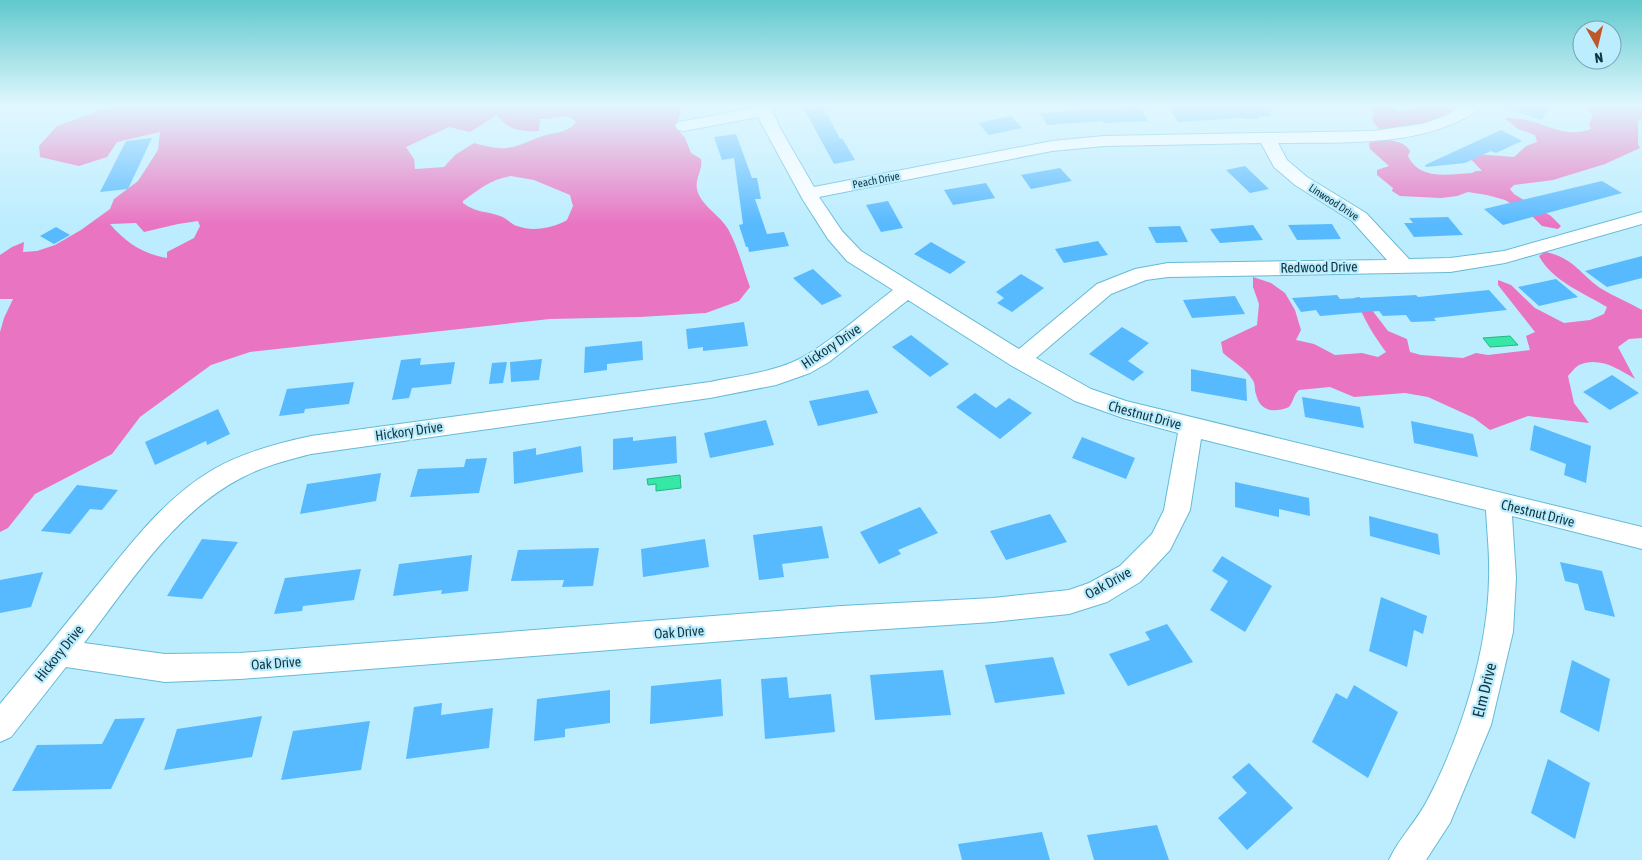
<svg xmlns="http://www.w3.org/2000/svg" width="1642" height="860" font-family="'Asap Condensed',sans-serif">
  <style>
    .forest { fill: #e974c1; fill-rule: evenodd }
    .water { fill: #35e8a5; stroke: #2ab287 }
    .building { fill: #57b9fe }
    .lines { fill: none; stroke-linecap: round; stroke-linejoin: round }
    .minor-casing { stroke: #65bad7; stroke-width: 2 }
    .minor { fill: #fff; fill-rule: evenodd }
    .labels { text-anchor: middle; stroke-width: 4.5; stroke-linejoin: round; paint-order: stroke }
    .far-street-label { font-size: 11px; fill: #103540; stroke: #bcedfe }
    .street-label { font-size: 14px; fill: #103540; stroke: #bcedfe }
    .near-street-label { font-size: 16px; fill: #103540; stroke: #bcedfe }
  </style>
  <rect width="100%" height="100%" fill="#bcedfe"/>
  <path class="forest" d="M114,105h569l-6,18 2,8 6,7 6,15 10,6c2,11 -6,19 -4,30 3,16 23,26 31,40 10,18 15,39 22,58l-11,14 -33,12 -66,4 -90,2 -300,33 -39,13 -71,52 -28,37 -77,40 -27,34 -8,4v-200l4,-14 9,-19h-13v-44l12,-8 12,-5 -1,10 14,-1 18,-6 26,-15 29,-21 4,-10 24,-18 20,-31 2,-18 -43,10 -10,15 -28,9 -39,-9 -1,-11 18,-20zM497,115c10,15 25,17 42,16l1,-12c13,1 26,-8 36,3 -8,12 -25,10 -36,15 -12,4 -21,10 -34,11 -11,1 -21,-2 -32,-5l-19,12 -11,12 -29,2 -1,-10 -8,-12 43,-20 21,5zM511,176l23,4 36,15 3,11 -6,14c-14,8 -34,12 -50,6 -6,-2 -11,-8 -17,-10 -13,-5 -24,-3 -37,-13v-2c16,-12 28,-22 48,-25zM198,221l2,5 -6,12 -27,14v6c-24,-4 -42,-16 -57,-34l26,-1 8,9 34,-8z
    M1362,105h28l9,7 15,-3 -2,-4h56c-23,20 -55,21 -84,25l-6,-2 -6,-8 2,-7z
    M1579,105h63v14l-4,2v23l2,4 -35,16 -52,16 -39,5 -4,4 4,5 37,22 10,10 -3,3 -16,-3 -10,-10 -27,-16 -18,-5 -19,-3 -11,4 -16,2 -41,-2 -8,-5 1,-3 -16,-13v-5l12,-4 -19,-17 -1,-6c12,-5 35,-4 41,8l-2,5c12,25 41,18 64,17l4,-2h6l-13,-14 7,-3 38,3 12,-11 11,-4 -2,-7 -17,-6 -14,-11c7,0 16,0 23,2 23,6 40,18 64,9l-2,-5 4,-9 -6,-8z
    M1545,252c29,6 33,20 55,36 13,8 28,14 42,22v28l-13,1 -11,8 17,32c-16,-10 -36,-23 -56,-14 -4,2 -8,8 -11,11l6,27 15,20 -61,-7 -38,14 -16,-12 -46,-21 -23,-4 -51,4 -24,-10 -31,3c-6,5 -5,11 -10,17 -15,6 -29,5 -33,-13 -2,-5 0,-10 -4,-15 -7,-11 -19,-17 -29,-26l-2,-11 36,-17 2,-21 -6,-17v-10l18,6 14,10 10,17 6,20 -5,10 18,4 21,11 27,-2 16,4 8,-5c-11,-15 -16,-23 -24,-39 -3,-6 -6,-9 -8,-15l5,-1 6,4 23,30 19,8 3,13 11,3 42,3 13,-5 12,2 42,-5 -4,-14 9,-4 -37,-47v-5l13,5 24,23 29,15 26,-3 14,-6 3,-7c-23,-14 -55,-26 -68,-51z"/>
  <path class="water" d="M1510,336l8,9 -28,2 -7,-9z
    M680,475l1,13 -25,3v-7l-8,1 -1,-6z"/>
  <path class="building" d="M1205,105h66v11l-13,1 1,2h-16l-1,-1 -64,4 -10,-15z
    M1505,105h44l-7,15 -38,-12z
    M823,106l17,33 2,-1 13,22 -21,4 -30,-55z
    M1140,106l8,15 -45,2v-2l-56,4 -7,-12z
    M1011,116l11,12 -33,7 -11,-12z
    M1501,130l21,11 -26,12 -5,-2 -26,12 -39,4 -1,-2z
    M736,134l16,44h5l4,21h-6l12,35 17,-2 5,14 -40,6 -1,-5h-2l-7,-22 4,-1 -9,-66 -12,2 -8,-23z
    M152,138l-24,51 -28,3 26,-51z
    M1245,166l24,23 -19,4 -24,-23z
    M1060,168l12,13 -41,8 -10,-14z
    M1602,181l20,12 -119,32 -19,-16z
    M986,183l9,15 -42,7 -9,-15z
    M888,201l15,27 -22,4 -15,-27z
    M1448,217l15,18 -49,2 -10,-14h9l-4,-5z
    M1332,224l9,15 -44,1 -9,-15z
    M1253,225l10,15 -43,3 -10,-14z
    M1180,226l8,16 -32,1 -8,-16z
    M56,227l14,8 -16,9 -14,-8z
    M1098,241l10,14 -44,8 -9,-14z
    M931,242l35,20 -16,12 -36,-20z
    M1642,256v22l-35,9 -22,-16z
    M813,269l29,27 -20,9 -29,-27z
    M1021,274l23,14 -32,24 -15,-9 7,-5 -8,-6z
    M1556,279l22,18 -39,9 -21,-19z
    M1489,290l18,20 -73,8 2,3 -25,1 -5,-7 -23,1 -4,-5 -59,5 -4,-6 -15,2 -9,-14 45,-3 3,4 76,-4 2,2z
    M1235,296l10,18 -53,4 -9,-18z
    M744,322l4,24 -45,5v-4l-15,2 -2,-20z
    M1122,327l27,16 -21,18 16,11 -11,9 -44,-27z
    M911,335l38,29 -19,13 -38,-30z
    M642,341l1,19 -36,4v6l-23,3 1,-26z
    M421,358l-1,7 35,-3 -4,22 -39,4 -3,10 -17,2 9,-40z
    M542,359l-3,21 -28,2 -1,-20z
    M507,362l-4,21 -14,1 3,-21z
    M1191,369l55,10 1,22 -56,-10z
    M1612,375l27,18 -29,17 -27,-18z
    M354,382l-5,22 -44,5 -1,4 -25,3 8,-27z
    M868,390l10,23 -60,13 -9,-25z
    M975,393l21,15 13,-10 23,15 -32,26 -44,-32z
    M1302,397l58,10 4,21 -59,-11z
    M218,409l12,25 -23,11 -1,-4 -51,24 -10,-23z
    M766,420l8,25 -64,13 -6,-25z
    M1411,421l62,13 5,23 -64,-14z
    M1534,425l57,21 -5,37 -22,-8 2,-11 -36,-14z
    M676,436l1,27 -64,7v-31l20,-2v4z
    M1082,437l53,21 -9,21 -54,-21z
    M581,446l2,26 -69,12 -1,-32 23,-4v7z
    M487,458l-8,35 -69,4 8,-28 46,-2 2,-8z
    M381,473l-5,28 -76,13 7,-30z
    M1235,482l74,16 1,18 -31,-7v8l-44,-10z
    M77,485l41,5 -16,20 -12,-1 -20,25 -29,-3z
    M920,507l18,26 -40,17 3,4 -22,10 -19,-32z
    M1050,514l17,28 -61,18 -16,-29z
    M1369,516l69,18 2,21 -70,-19z
    M822,526l7,32 -47,6 2,13 -25,3 -6,-45z
    M202,539l36,3 -36,57 -35,-3z
    M705,539l4,28 -66,10 -2,-28z
    M599,548l-6,38 -31,1 2,-7 -53,1 7,-31z
    M472,555l-4,36 -27,3 1,-4 -49,6 6,-32z
    M1222,556l50,30 -27,46 -35,-22 18,-29 -16,-10z
    M1560,562l42,9 13,46 -30,-7 -7,-26 -13,-3z
    M361,569l-7,31 -51,6 -1,5 -28,3 11,-36z
    M43,572l-12,35 -31,6v-33z
    M1381,597l46,19 -4,18 -9,-4 -7,37 -38,-16z
    M1167,624l26,38 -65,24 -19,-32 41,-14 -5,-8z
    M1053,657l12,37 -70,9 -10,-38z
    M1572,660l38,19 -11,53 -39,-20z
    M943,670l8,45 -76,5 -5,-45z
    M787,677l2,21 42,-4 4,38 -70,7 -4,-60z
    M721,679l2,37 -73,8 1,-38z
    M1354,685l44,27 -30,66 -56,-36 24,-49 11,6z
    M610,690v33l-45,6v8l-31,4 3,-42z
    M442,703l-1,12 52,-7 -4,40 -83,11 8,-52z
    M262,716l-10,41 -88,13 13,-41z
    M145,718l-34,71 -99,2 25,-46 65,-1 13,-25z
    M370,721l-9,49 -80,10 12,-49z
    M1548,759l42,24 -15,56 -44,-26z
    M1249,763l44,45 -46,42 -29,-32 29,-25 -15,-16z
    M1157,825l12,35h-75l-7,-25z
    M1042,832l8,28h-88l-4,-16z"/>
  <g class="lines">
    <defs>
      <path id="minor" d="M754,105h16l10,23 34,59 238,-46 52,-5 268,-5 50,-7 23,-8 19,-11h19l-2,4c-60,39 -135,33 -203,34l9,17 20,17 59,36 43,46 41,-1 54,-7 138,-39v12l-137,39 -55,9 -282,5 -22,3 -35,14 -75,64 55,31 35,12 516,126v22l-130,-33 4,62 -3,54 -22,93 -41,98 -24,37h-37c10,-22 28,-39 39,-61 33,-63 60,-149 61,-221 1,-23 -2,-46 -3,-68l-285,-71 -11,71 -20,40 -30,32 -33,20 -38,12 -76,8 -152,10 -601,47 -75,3 -99,-15 -55,70 -11,5v-38c32,-38 63,-77 94,-115 36,-44 70,-91 120,-120 30,-17 64,-26 97,-33l399,-54c28,-6 57,-9 83,-20 31,-14 71,-50 100,-72l-46,-29 -19,-22 -25,-39 -45,-83 -74,14 -6,-1 -3,-4 3,-4 6,-1 71,-13zM1261,143l13,24 21,18 57,36 35,39 -219,3 -33,6 -38,15 -78,65 -158,-98 -19,-20 -23,-34 233,-46 52,-5zM908,300l104,66 63,35 48,17 55,15 -14,77 -12,24 -32,32 -31,17 -20,7 -76,8 -152,8 -601,47 -75,1 -81,-11c46,-59 90,-131 159,-166 21,-11 45,-17 68,-23l399,-56 66,-13 34,-12 19,-11z"/>
    </defs>
    <use href="#minor" class="minor-casing"/>
    <use href="#minor" class="minor"/>
  </g>
  <linearGradient id="sky" x2="0" y2="1"><stop stop-color="#60c9cd"/><stop offset="0.47" stop-color="#e1f7ff"/><stop offset="1" stop-color="#e1f7ff" stop-opacity="0"/></linearGradient>
  <rect width="1642" height="225" fill="url(#sky)"/>
  <g class="labels">
    <g class="far-street-label">
      <text transform="translate(876 180) rotate(-11)" y="4">Peach Drive</text>
      <text transform="translate(1334 202) rotate(33)" y="4">Linwood Drive</text>
    </g>
    <g class="street-label">
      <text transform="translate(1319 267) rotate(-1)" y="5">Redwood Drive</text>
      <text transform="translate(831 346) rotate(-34)" y="5">Hickory Drive</text>
      <text transform="translate(1145 415) rotate(15)" y="5">Chestnut Drive</text>
      <text transform="translate(409 431) rotate(-8)" y="5">Hickory Drive</text>
      <text transform="translate(1538 513) rotate(14)" y="5">Chestnut Drive</text>
      <text transform="translate(1108 583) rotate(-29)" y="5">Oak Drive</text>
      <text transform="translate(679 632) rotate(-4)" y="5">Oak Drive</text>
      <text transform="translate(59 653) rotate(-51)" y="5">Hickory Drive</text>
      <text transform="translate(276 663) rotate(-4)" y="5">Oak Drive</text>
    </g>
    <g class="near-street-label">
      <text transform="translate(1484 690) rotate(-76)" y="6">Elm Drive</text>
    </g>
  </g>
  <g transform="translate(1597 45) rotate(172)"><circle r="24" fill="#bcedfe" stroke="#77a3b2"/>
  <path d="M0-4L9 19L0 12L-9 19Z" fill="#be582b"/>
  <text y="-8" font-size="14" font-weight="bold" text-anchor="middle" fill="#103540">N</text>
  </g>
</svg>
